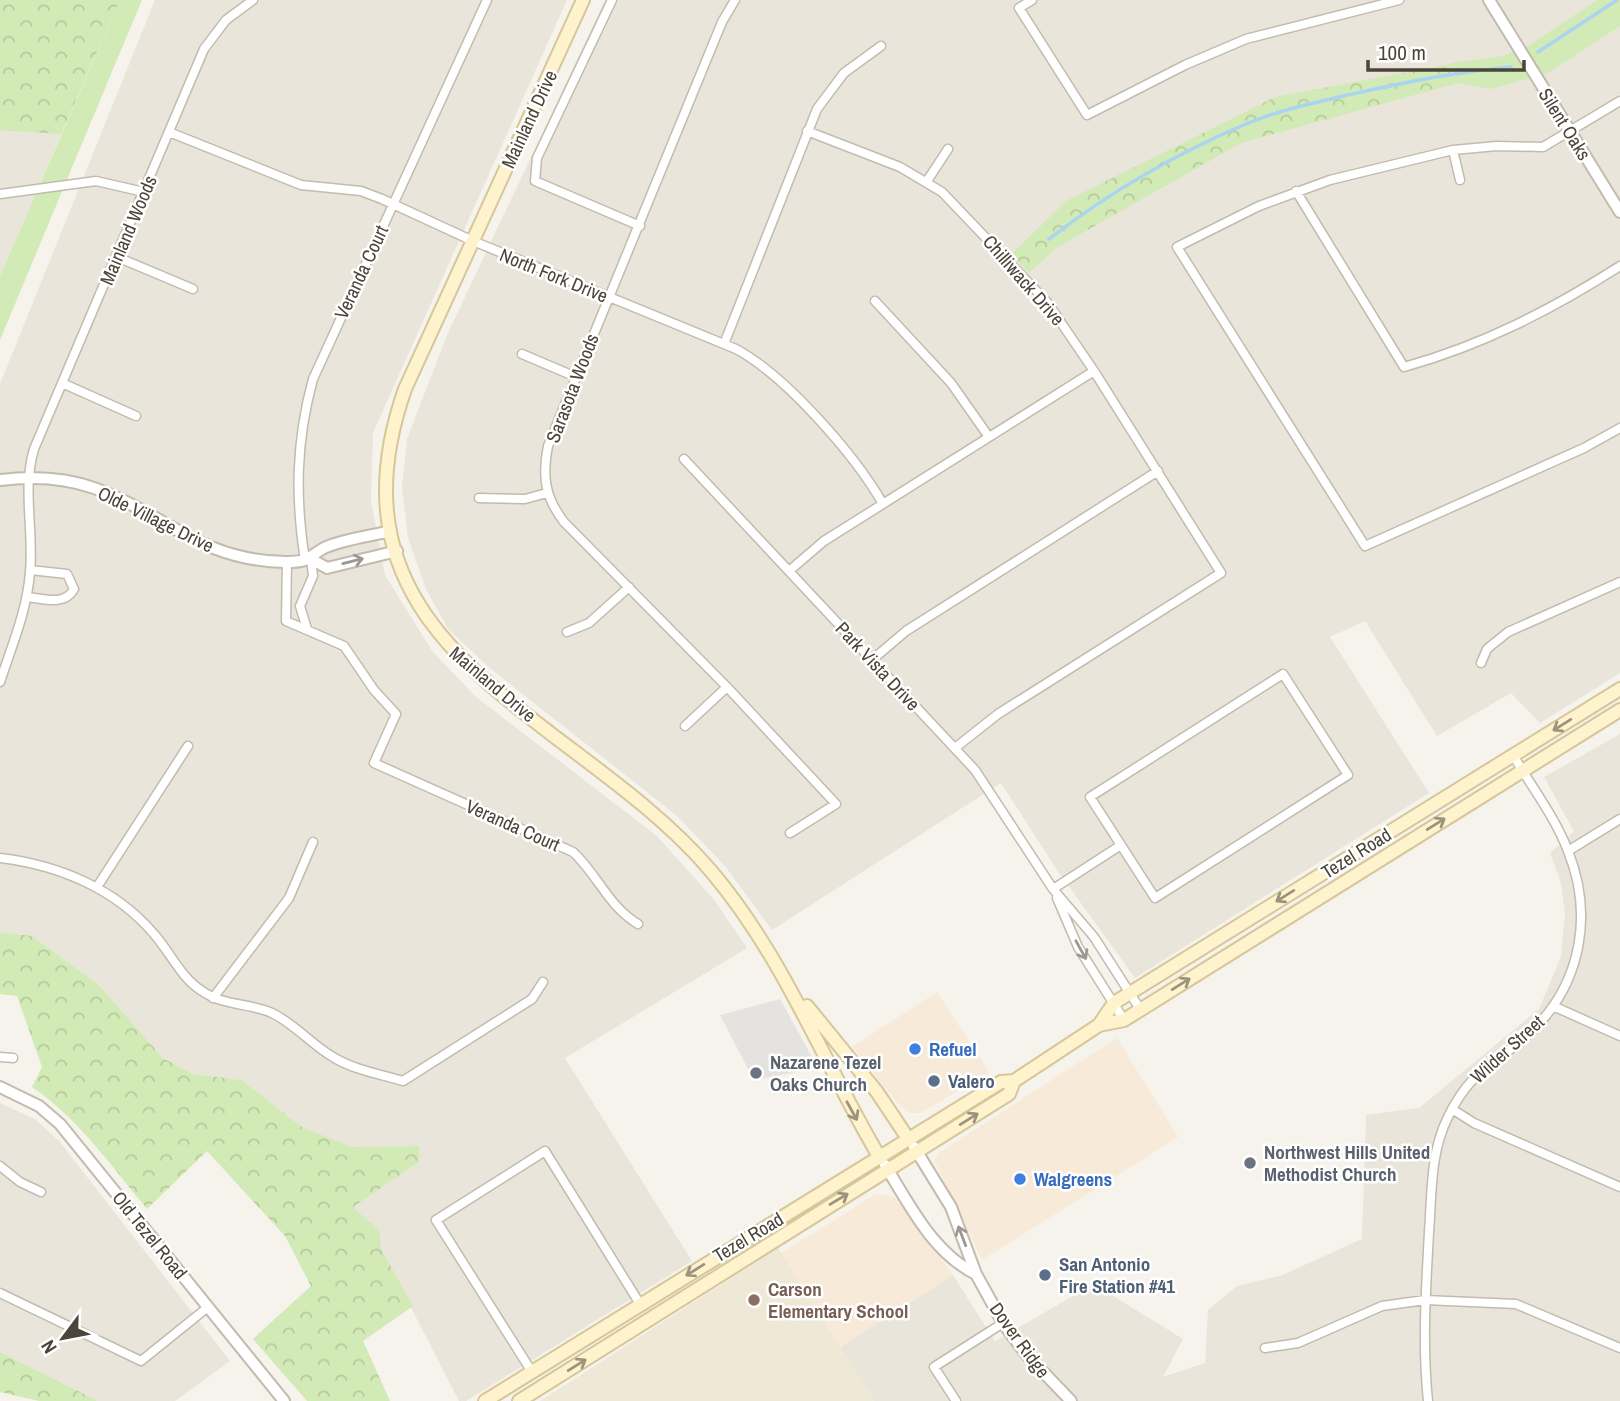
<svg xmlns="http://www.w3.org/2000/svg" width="1620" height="1401" font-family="'Archivo Narrow',sans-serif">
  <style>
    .residential { fill: #eae5da }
    .commercial { fill: #f7ead8 }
    .education { fill: #efe8d6 }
    .green { fill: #d2eab5 }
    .forest { fill: url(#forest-crowns) }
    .parking { fill: #e5e3e0 }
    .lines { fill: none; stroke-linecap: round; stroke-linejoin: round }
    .stream { stroke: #a9d4f2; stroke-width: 3.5 }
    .minor-casing { stroke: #c2bbae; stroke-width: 11 }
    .tertiary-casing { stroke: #c2bbae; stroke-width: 14 }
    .secondary-casing { stroke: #d6c79b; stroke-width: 16 }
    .minor { stroke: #fff; stroke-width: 8 }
    .tertiary { stroke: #fff; stroke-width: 10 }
    .secondary { stroke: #fff3cd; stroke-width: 12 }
    .oneway { stroke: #9c9892 }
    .oneway2 { stroke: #9c937c }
    .shop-dot { fill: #3f7fe0; stroke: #fff; stroke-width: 2.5 }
    .worship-dot { fill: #6b7280; stroke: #fff; stroke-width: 2.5 }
    .service-dot { fill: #5c6f8a; stroke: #fff; stroke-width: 2.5 }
    .education-dot { fill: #8d6e63; stroke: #fff; stroke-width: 2.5 }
    .labels { text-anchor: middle; stroke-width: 5; stroke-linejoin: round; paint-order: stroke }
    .street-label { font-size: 19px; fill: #4b4439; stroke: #fff }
    .shop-label { font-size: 19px; font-weight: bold; fill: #366cbe; stroke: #fff; text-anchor: start }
    .worship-label { font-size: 19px; font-weight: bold; fill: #5b616d; stroke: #fff; text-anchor: start }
    .service-label { font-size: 19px; font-weight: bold; fill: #4e5e75; stroke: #fff; text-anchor: start }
    .education-label { font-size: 19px; font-weight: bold; fill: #785e54; stroke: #fff; text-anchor: start }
  </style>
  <defs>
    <pattern id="forest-crowns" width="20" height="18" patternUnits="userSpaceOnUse" patternTransform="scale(1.75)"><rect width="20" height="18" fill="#d2eab5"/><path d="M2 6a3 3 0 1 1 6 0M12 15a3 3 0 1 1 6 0" fill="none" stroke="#b6ca9c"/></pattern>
  </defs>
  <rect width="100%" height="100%" fill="#f6f3ec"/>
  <path class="residential" d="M0,0h125l-8,5 -117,271z
    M155,0h412l-194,433 -2,68 14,74 47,76 43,45 182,140 58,65 32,47 -182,110 127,203 -226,140h-7l-78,-152 -1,-18 -27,-24 66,-45v-16l-67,2 -50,-21 -60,-47 -49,-6 -30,-16 -64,-73 -67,-49 -32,-4v-548z
    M605,0h1015v673l-80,50 -29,-30 -74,43 -72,-115 -35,16 99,156 -294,185 -78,-108 -56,-87 -229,147 -47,-64 -49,-51 -185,-146 -43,-40 -22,-40 -18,-51 -6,-51 5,-48 40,-104z
    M1620,734v667h-746l-34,-54 113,-72 42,66 99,-57 89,55 -20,38 42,-14 3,-53 29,-24 43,-10 82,-37 4,-124 53,-7 120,-99 22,-52 4,-43 -4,-31 -11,-30 24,-22 -30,-54z
    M0,1103l35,16 25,23 170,219 -55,40h-77l-98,-49z"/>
  <path class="commercial" d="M937,992l52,80 -68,41h-11l-10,-7 -48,-59z
    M1117,1038l61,99 -196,123 -48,-100 6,-8z
    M876,1194l19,3 58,78 -113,72 -59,-94z"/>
  <path class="education" d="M778,1248l96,153h-334z"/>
  <path class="green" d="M120,0h22l-142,340v-64z
    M1597,0h23v26l-72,47 -57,16 -33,-6 -8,-20 53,-7 25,-10z"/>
  <path class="forest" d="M0,0h120l-59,134 -61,-4z
    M1450,64l8,19 -217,60 -185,105 -27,25 -17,-19 54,-53 209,-104z
    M0,932l32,4 67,49 64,73 30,16 49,6 60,47 50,20 67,-1v16l-66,45 27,24 1,18 32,57 -50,35 27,60h-83l-54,-62 58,-53 -26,-50 -78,-85 -60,58c-35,-42 -69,-91 -115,-122l10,-20 -25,-71 -17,-2z
    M0,1352l98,49h-59l-39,-9z"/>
  <path class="parking" d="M780,999l38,69 -64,12 -34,-65z"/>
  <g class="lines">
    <path class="stream" d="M1538,52l79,-52
      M1049,239c61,-47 126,-85 197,-115 30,-13 65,-20 97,-28 56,-12 110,-24 168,-29"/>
    <defs>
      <path id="minor" d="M612,0l-75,158 -2,23 105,45
        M735,0l-13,22 -174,424c-6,31 -3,51 16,76l163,165 109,117 -46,29
        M1032,0l-13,8 68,107 98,-50 61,-26 153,-39
        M1620,101l-77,46 -46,-1 -44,4 -123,30 -71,26 -82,41 188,299 219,-98 36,-20
        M807,131l93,36 42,25 105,110 47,69 127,202 -223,141 -43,34
        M169,132l132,53 60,6 21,8 91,42 263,108c50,27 119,106 147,155
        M1453,150l7,30
        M927,181l21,-32
        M1296,191l108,176c79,-22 147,-57 216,-101
        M0,194l96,-13 48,11
        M117,257l76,32
        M875,301l76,82 38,54
        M724,344l93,-235 27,-36 37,-27
        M522,354l54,23
        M62,383l74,33
        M684,459l291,311 78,119 41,48 46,72
        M479,498l46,1 22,-6
        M305,560c-10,-63 -9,-119 8,-181l174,-379
        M287,562l-1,59 58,25 30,44 22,24 -22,49 199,89c25,23 35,54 65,72
        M789,571l35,-30 270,-170
        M28,597c16,2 37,9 46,-8l-7,-15 -37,-4
        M307,629l-7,-23 13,-30 -2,-17
        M567,632l22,-9 40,-36
        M872,660l34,-29 252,-160
        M1481,663l6,-14 21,-17 112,-50
        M1283,674l65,101 -193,123 -65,-101z
        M0,682c12,-37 27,-71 30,-110 4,-41 -8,-83 4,-123l170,-400 22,-29 27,-20
        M685,726l42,-39
        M1568,851l52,-32
        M0,858c58,7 115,30 154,76 16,18 27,44 48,57 21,15 48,12 70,22 23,11 40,32 61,44 21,13 47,17 70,24l129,-82 11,-17
        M97,887l91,-141
        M1053,889l68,-44
        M1057,898l21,49 46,73
        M213,998l76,-100 24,-56
        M1553,1006l67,30
        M0,1057l13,1
        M1452,1109l22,14 146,64
        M0,1166l20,16 21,10
        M0,1293l141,68 67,-54
        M1265,1348l33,-5 84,-37 43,-6 91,4 104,44
        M532,1372l-96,-152 109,-69 95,153
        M956,1401l-22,-34 69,-44
        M1428,1401c-6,-57 -2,-112 1,-169 3,-39 1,-79 19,-115 25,-52 51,-53 87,-89 47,-48 58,-115 33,-177 -13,-34 -37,-65 -55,-96"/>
      <path id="tertiary" d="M1489,0l131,212
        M0,480c33,-4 63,-3 94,8 72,26 106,73 192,74 25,0 20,-4 38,-14 19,-9 47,-12 67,-17
        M311,559l16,9 70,-17
        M0,1087l39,19 21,18 224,277
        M914,1147l37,60 25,67 27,49 23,31 45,47
        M885,1165c24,39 48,88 91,109"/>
      <path id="secondary" d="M583,0l-178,389c-92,263 173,325 306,482 73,86 112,191 169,287
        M807,1006l70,86 32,48
        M1099,1025l15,-22 16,-10 490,-304
        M485,1401l516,-319 13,-1 85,-56 25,-5 496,-310
        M519,1401l490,-307 5,-13"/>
    </defs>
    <use href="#minor" class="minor-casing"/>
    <use href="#tertiary" class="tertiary-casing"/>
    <use href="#secondary" class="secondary-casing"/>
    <use href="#minor" class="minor"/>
    <use href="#tertiary" class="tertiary"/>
    <use href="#secondary" class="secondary"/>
  </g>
  <defs><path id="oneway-shaft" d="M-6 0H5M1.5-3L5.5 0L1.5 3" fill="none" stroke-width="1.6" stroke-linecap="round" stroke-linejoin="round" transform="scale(1.75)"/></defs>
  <g class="oneway">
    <use href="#oneway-shaft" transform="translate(353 561) rotate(-14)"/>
    <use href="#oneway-shaft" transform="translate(1081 950) rotate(61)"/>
    <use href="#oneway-shaft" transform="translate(962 1236) rotate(-111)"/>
  </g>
  <g class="oneway2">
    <use href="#oneway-shaft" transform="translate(1562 725) rotate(148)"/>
    <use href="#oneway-shaft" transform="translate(1436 824) rotate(-32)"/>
    <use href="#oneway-shaft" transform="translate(1285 896) rotate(148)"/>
    <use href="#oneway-shaft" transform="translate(1181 984) rotate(-32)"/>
    <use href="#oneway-shaft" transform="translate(852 1111) rotate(61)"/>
    <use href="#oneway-shaft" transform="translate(969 1119) rotate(-32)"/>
    <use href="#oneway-shaft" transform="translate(839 1199) rotate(-31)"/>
    <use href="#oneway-shaft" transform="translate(695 1270) rotate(148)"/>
    <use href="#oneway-shaft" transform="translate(577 1365) rotate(-32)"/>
  </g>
  <g class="shop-dot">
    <circle cx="915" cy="1049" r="7"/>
    <circle cx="1020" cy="1179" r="7"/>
  </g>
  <g class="worship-dot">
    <circle cx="756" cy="1073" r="7"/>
    <circle cx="1250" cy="1163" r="7"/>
  </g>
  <g class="service-dot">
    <circle cx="934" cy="1081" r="7"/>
    <circle cx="1045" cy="1275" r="7"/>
  </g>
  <circle class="education-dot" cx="754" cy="1300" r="7"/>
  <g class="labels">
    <g class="street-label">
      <text transform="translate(529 119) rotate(-65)" y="7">Mainland Drive</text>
      <text transform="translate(1565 124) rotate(58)" y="7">Silent Oaks</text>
      <text transform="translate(128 230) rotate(-67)" y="7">Mainland Woods</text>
      <text transform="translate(361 272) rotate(-65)" y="7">Veranda Court</text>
      <text transform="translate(554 275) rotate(22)" y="7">North Fork Drive</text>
      <text transform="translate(1024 280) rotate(49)" y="7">Chilliwack Drive</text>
      <text transform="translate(572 388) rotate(-69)" y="7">Sarasota Woods</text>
      <text transform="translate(156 519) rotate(26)" y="7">Olde Village Drive</text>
      <text transform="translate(878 666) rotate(47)" y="7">Park Vista Drive</text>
      <text transform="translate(493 684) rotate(40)" y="7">Mainland Drive</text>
      <text transform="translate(513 825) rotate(24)" y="7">Veranda Court</text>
      <text transform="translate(1356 853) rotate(-32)" y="7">Tezel Road</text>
      <text transform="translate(1507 1049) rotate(-42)" y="7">Wilder Street</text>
      <text transform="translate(150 1235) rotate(51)" y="7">Old Tezel Road</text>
      <text transform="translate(748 1237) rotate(-31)" y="7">Tezel Road</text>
      <text transform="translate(1020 1340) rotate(54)" y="7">Dover Ridge</text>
    </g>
    <g class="shop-label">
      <text x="929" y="1056">Refuel</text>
      <text x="1034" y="1186">Walgreens</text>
    </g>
    <g class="worship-label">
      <text x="770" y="1069">Nazarene Tezel<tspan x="770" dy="22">Oaks Church</tspan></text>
      <text x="1264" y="1159">Northwest Hills United<tspan x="1264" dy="22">Methodist Church</tspan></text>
    </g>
    <g class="service-label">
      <text x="948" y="1088">Valero</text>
      <text x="1059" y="1271">San Antonio<tspan x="1059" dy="22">Fire Station #41</tspan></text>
    </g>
    <g class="education-label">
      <text x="768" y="1296">Carson<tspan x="768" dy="22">Elementary School</tspan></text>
    </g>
  </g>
  <g transform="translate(63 1338) rotate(238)" stroke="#ffffff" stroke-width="5" paint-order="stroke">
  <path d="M0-5L12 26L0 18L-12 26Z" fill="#4b4439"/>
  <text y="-10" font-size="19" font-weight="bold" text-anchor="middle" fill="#4b4439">N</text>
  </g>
  <path d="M1368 60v10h156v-10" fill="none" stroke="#4b4439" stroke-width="3.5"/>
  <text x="1378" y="60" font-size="21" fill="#4b4439" stroke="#ffffff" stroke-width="5" paint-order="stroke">100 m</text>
</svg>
